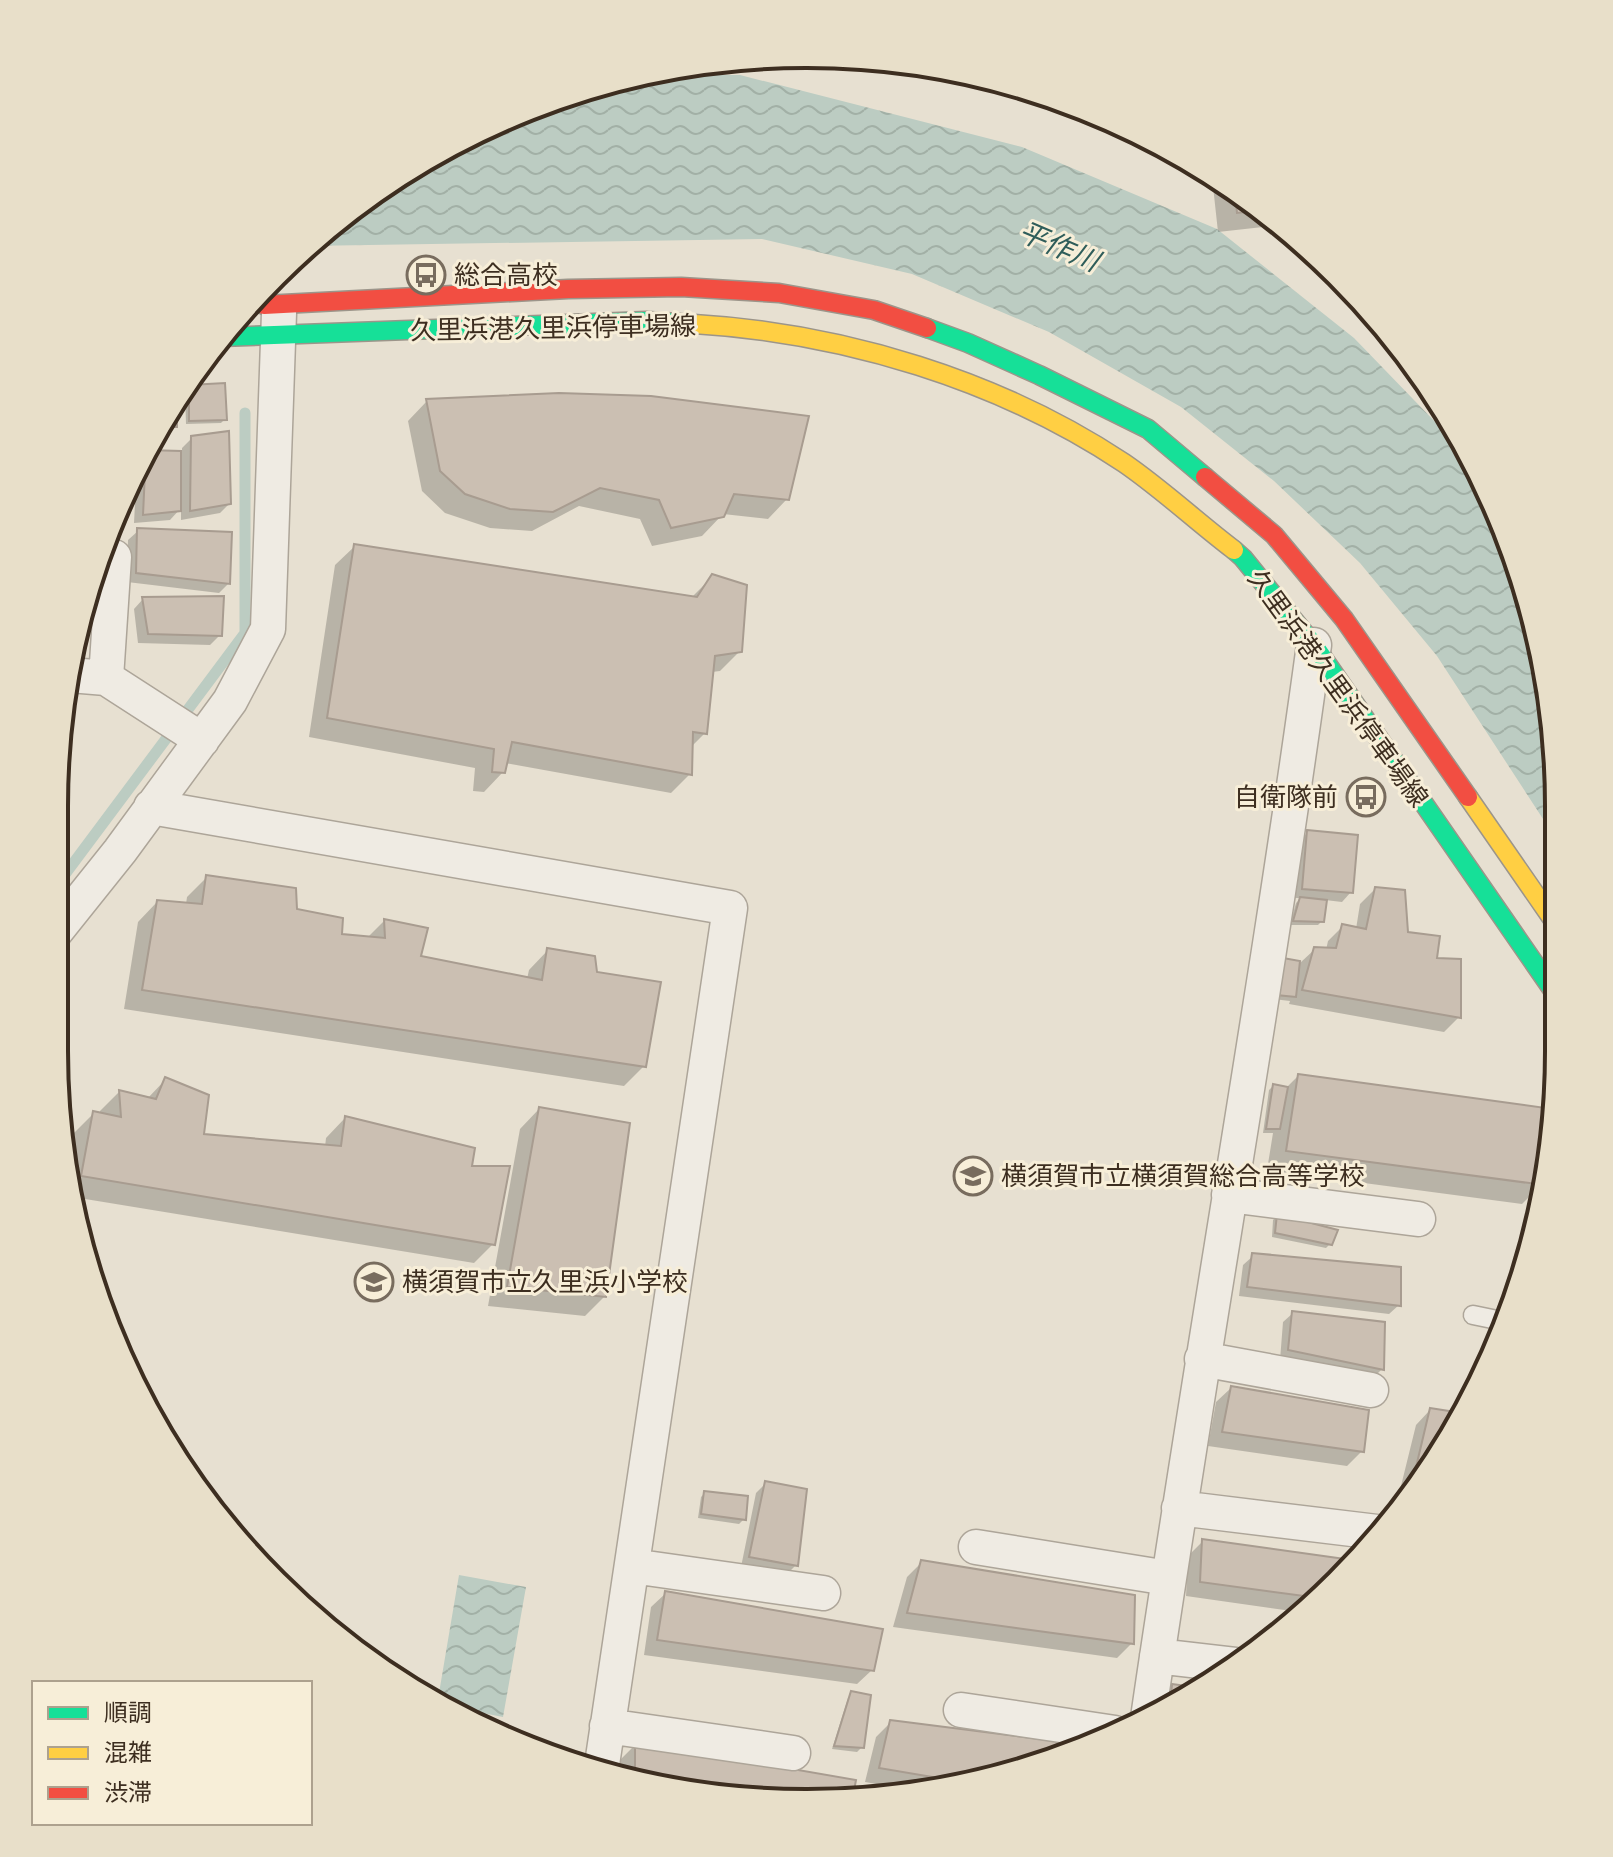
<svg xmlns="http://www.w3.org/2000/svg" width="1613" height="1857" font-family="'IBM Plex Serif','Noto Sans JP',serif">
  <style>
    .water { fill: url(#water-waves) }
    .shadow { fill: #0003 }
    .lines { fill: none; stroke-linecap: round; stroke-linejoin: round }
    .stream { stroke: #bcccc2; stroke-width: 11 }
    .building { fill: #cbbfb2; stroke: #a89c90; stroke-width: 2 }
    .lane-casing { stroke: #ada599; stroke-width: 21 }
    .street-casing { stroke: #ada599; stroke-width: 37 }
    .fast-casing { stroke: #9c958a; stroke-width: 21 }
    .slow-casing { stroke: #9c958a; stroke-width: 21 }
    .jam-casing { stroke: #9c958a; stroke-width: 21 }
    .lane { stroke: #efebe3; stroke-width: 18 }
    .street { stroke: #efebe3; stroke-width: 34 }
    .fast { stroke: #16e098; stroke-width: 18 }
    .slow { stroke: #ffcf43; stroke-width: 18 }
    .jam { stroke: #f24e42; stroke-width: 18 }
    .labels { text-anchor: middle; stroke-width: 6; stroke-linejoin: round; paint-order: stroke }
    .poi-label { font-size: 26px; fill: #3d2e20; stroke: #f7eed8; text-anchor: start }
    .street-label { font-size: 26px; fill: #3d2e20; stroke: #f7eed8 }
    .water-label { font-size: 28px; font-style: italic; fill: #2f5d5a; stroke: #f7eed8 }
    .rim { fill: none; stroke: #3d2e20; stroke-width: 4 }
  </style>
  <defs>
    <pattern id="water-waves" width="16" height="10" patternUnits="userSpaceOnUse" patternTransform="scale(2)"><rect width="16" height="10" fill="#bcccc2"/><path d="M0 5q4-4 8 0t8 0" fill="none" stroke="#a2b0a6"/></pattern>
  </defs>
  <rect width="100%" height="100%" fill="#e7e0d1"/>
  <path class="water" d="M645,75h95l282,72 195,82 137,109 118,122 47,105 38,192 1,85 -121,-186 -77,-93 -86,-82 -93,-74 -132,-75 -137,-58 -150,-35 -456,7 125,-91 134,-61z
    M459,1575l67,12 -23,130 -51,-10 -14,-8z"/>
  <path class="shadow" d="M1001,80h1l14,5 -15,1z
    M1212,177l53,33 16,15 -63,7z
    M190,387l35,32 -4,4 -35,1 -1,-32z
    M427,401l360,98 -19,20 -45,-5 -21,22 -50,10 -12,-27 -61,-13 -47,25 -42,-3 -45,-15 -23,-22 -14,-70z
    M175,404v22l-9,10 -11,-1z
    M192,438l37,66 -9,9 -39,7v-12l-11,12 -36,3 3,-59 6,-9 4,-4 35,3v-6z
    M138,531l90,53 -9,9 -92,-11 1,-42z
    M355,546l338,50 19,-19 28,74 -20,20 -8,1 -7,61 -14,14 -1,27 -19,19 -166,-30 -2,9 -19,20 -11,-1 2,-23 -166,-31 26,-172z
    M143,599l77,36 -10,10 -72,-2 -4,-34z
    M1308,832l43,60 -9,10 -17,-2 -3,21 -4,4h-28l6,-22 5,-5h-8l5,-56z
    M207,877l88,33 45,26 27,2 17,-17 35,37 108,21 2,-9 19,-20 47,23 49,93 -20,20 -500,-77 14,-87 19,-20 29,2 1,-7z
    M1375,889l31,44 29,27 24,57 -15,15 -155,-28 1,-3 -17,-2 11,-39 16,3 15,-14 11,1 2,-9 15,-15 13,3 4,-25z
    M1298,1076l255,35 -11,73 -20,20 -255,-34 6,-37h-10l6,-43 4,-4 13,2z
    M166,1079l35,57 124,11 1,-9 19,-20 125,50 23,76 -19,19 -401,-66 -4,-34 5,-30 20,-20 6,2v-4l19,-19 28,7z
    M539,1109l66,187 -20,20 -97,-10 32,-177z
    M1277,1216l53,28 -4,4 -54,-11 1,-17z
    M1253,1256l146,49 -10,9 -150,-18 4,-31z
    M1293,1313l89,56 -9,9 -93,-18 3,-38z
    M1231,1388l131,63 -15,15 -139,-20 8,-44z
    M1430,1410l2,59 -23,26 -10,-1 17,-69z
    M766,1483l30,82 -9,9 -46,-7 15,-74z
    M705,1493l39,26 -5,5 -41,-6 3,-21z
    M1203,1541l147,21 -44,51 -120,-17 2,-40z
    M922,1562l210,81 -15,15 -224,-31 14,-50z
    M666,1593l206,77 -15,14 -213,-29 7,-48z
    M1173,1686l27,4 -17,12 -26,12 1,-13z
    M852,1693l10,54 -5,5 -25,-3 16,-51z
    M891,1722l193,25 -36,16 -137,27 -46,-8 11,-45z
    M636,1744l218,38 -4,19 -190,-12 -39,-12v-18z"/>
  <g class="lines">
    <path class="stream" d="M57,885l188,-252v-220"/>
  </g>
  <path class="building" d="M1235,191l30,19 -28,3z
    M225,383l2,37 -38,1v-36z
    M559,393l92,3 158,20 -20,84 -55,-6 -10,23 -53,11 -12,-28 -59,-12 -47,24 -43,-3 -45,-15 -25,-23 -14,-72z
    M177,401v26h-16z
    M229,431l2,73 -41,7 1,-75z
    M146,450l35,1v60l-38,4z
    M137,528l95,4 -2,52 -94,-11z
    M354,544l343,53 15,-23 35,11 -5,67 -27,4 -8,78 -14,-2 -1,43 -180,-33 -7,31 -13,-1 2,-23 -167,-31z
    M224,596l-2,40 -74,-2 -6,-37z
    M1307,830l51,5 -5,58 -51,-4z
    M206,875l90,13 1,21 46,9 -1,16 43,4 -1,-19 44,9 -7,28 121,24 5,-32 48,8 2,16 64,10 -15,85 -504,-77 15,-90 45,4z
    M1375,887l30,3 3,42 32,4 -3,22 24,1v59l-159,-28 12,-43 22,1 6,-24 24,5z
    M1300,897l27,3 -3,22 -31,-1z
    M1283,958l17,3 -4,36 -20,-2z
    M1298,1074l255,35 -9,76 -258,-34z
    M165,1077l44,18 -5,39 137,12 4,-30 130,32 -3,18h38l-15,79 -414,-69 12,-65 28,6 -2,-27 37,9z
    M1273,1084l15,3 -8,42h-14z
    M539,1107l91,16 -24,174 -99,-10z
    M1277,1214l61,16 -6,15 -57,-12z
    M1252,1253l149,14v39l-154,-19z
    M1292,1311l93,11 -1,48 -96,-20z
    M1231,1386l138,24 -5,42 -142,-20z
    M1430,1408l32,5 -30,56 -10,12 -9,-1z
    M765,1481l42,8 -9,77 -49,-9z
    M704,1491l44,5 -2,24 -45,-6z
    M1202,1539l150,21 -33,38 -119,-16z
    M921,1560l214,35 -1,49 -227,-31z
    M665,1591l218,38 -9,42 -217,-31z
    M1172,1684l30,4 -32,20z
    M851,1691l20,4 -7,53 -30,-2z
    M890,1720l198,25 -40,18 -92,18 -77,-13z
    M635,1742l221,38 -4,21 -192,-12 -25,-8z"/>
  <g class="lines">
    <defs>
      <path id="lane" d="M1473,1315l34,7"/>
      <path id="street" d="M106,557h8l-8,121 96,62
        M70,675l36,3
        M151,807l579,101 -129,863
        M56,931l64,-80 110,-150 38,-72 11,-316
        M1229,1195l189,24
        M1202,1359l169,31
        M1179,1508l198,24
        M976,1547l192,31
        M632,1566l191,27
        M1157,1656l78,9
        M961,1710l154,23
        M1148,1718c52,-358 117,-714 166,-1073
        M607,1726l186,27"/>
      <path id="fast" d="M927,328l41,15 71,32 109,54 57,48
        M220,337l427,-16 47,3
        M1234,550l9,8 71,87 245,354"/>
      <path id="slow" d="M694,324c150,9 305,56 430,139 38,26 73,59 110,87
        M1468,797l90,130"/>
      <path id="jam" d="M264,305l304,-16 113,-2 98,6 95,17 53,18
        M1205,477l69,58 70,84 124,178"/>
    </defs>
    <use href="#lane" class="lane-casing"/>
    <use href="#street" class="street-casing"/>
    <use href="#fast" class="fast-casing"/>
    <use href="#slow" class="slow-casing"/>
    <use href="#jam" class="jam-casing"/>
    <use href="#lane" class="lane"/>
    <use href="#street" class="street"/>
    <use href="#fast" class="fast"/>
    <use href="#slow" class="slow"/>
    <use href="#jam" class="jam"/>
  </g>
  <defs>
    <symbol id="bus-ring" viewBox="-11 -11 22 22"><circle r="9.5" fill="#f7eed8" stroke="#786c5e" stroke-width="1.5"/><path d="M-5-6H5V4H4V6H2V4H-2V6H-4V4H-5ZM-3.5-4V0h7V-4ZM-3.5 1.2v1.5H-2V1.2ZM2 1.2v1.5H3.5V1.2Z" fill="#786c5e"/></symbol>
    <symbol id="school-ring" viewBox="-11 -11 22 22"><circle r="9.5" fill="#f7eed8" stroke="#786c5e" stroke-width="1.5"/><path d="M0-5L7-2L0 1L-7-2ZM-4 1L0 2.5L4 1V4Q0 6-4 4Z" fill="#786c5e"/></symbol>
  </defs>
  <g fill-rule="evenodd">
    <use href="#bus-ring" x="404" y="253" width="44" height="44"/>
    <use href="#bus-ring" x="1344" y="775" width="44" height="44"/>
    <use href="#school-ring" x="951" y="1154" width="44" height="44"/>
    <use href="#school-ring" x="352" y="1260" width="44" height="44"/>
  </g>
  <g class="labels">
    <g class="poi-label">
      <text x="454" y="284">総合高校</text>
      <text x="1338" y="806" text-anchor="end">自衛隊前</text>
      <text x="1001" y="1185">横須賀市立横須賀総合高等学校</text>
      <text x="402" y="1291">横須賀市立久里浜小学校</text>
    </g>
    <g class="street-label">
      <text transform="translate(553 328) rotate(-1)" y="9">久里浜港久里浜停車場線</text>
      <text transform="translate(1338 688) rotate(54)" y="9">久里浜港久里浜停車場線</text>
    </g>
    <g class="water-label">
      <text transform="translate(1059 246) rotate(23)" y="10">平作川</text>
    </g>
  </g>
  <path d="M0 0H1613V1857H0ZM806 68H807A738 738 0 0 1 1545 806V1051A738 738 0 0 1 807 1789H806A738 738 0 0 1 68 1051V806A738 738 0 0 1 806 68Z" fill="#e8dfc9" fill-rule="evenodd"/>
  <path class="rim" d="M806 68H807A738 738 0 0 1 1545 806V1051A738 738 0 0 1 807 1789H806A738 738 0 0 1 68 1051V806A738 738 0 0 1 806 68Z"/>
  <rect x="32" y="1681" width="280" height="144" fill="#f7eed8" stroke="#ada18e" stroke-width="2"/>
  <rect x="48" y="1707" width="40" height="12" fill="#16e098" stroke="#ada18e" stroke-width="2"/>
  <text x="104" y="1721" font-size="24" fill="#3d2e20">順調</text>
  <rect x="48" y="1747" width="40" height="12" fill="#ffcf43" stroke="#ada18e" stroke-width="2"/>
  <text x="104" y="1761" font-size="24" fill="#3d2e20">混雑</text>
  <rect x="48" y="1787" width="40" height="12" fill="#f24e42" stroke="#ada18e" stroke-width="2"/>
  <text x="104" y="1801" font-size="24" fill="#3d2e20">渋滞</text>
</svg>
